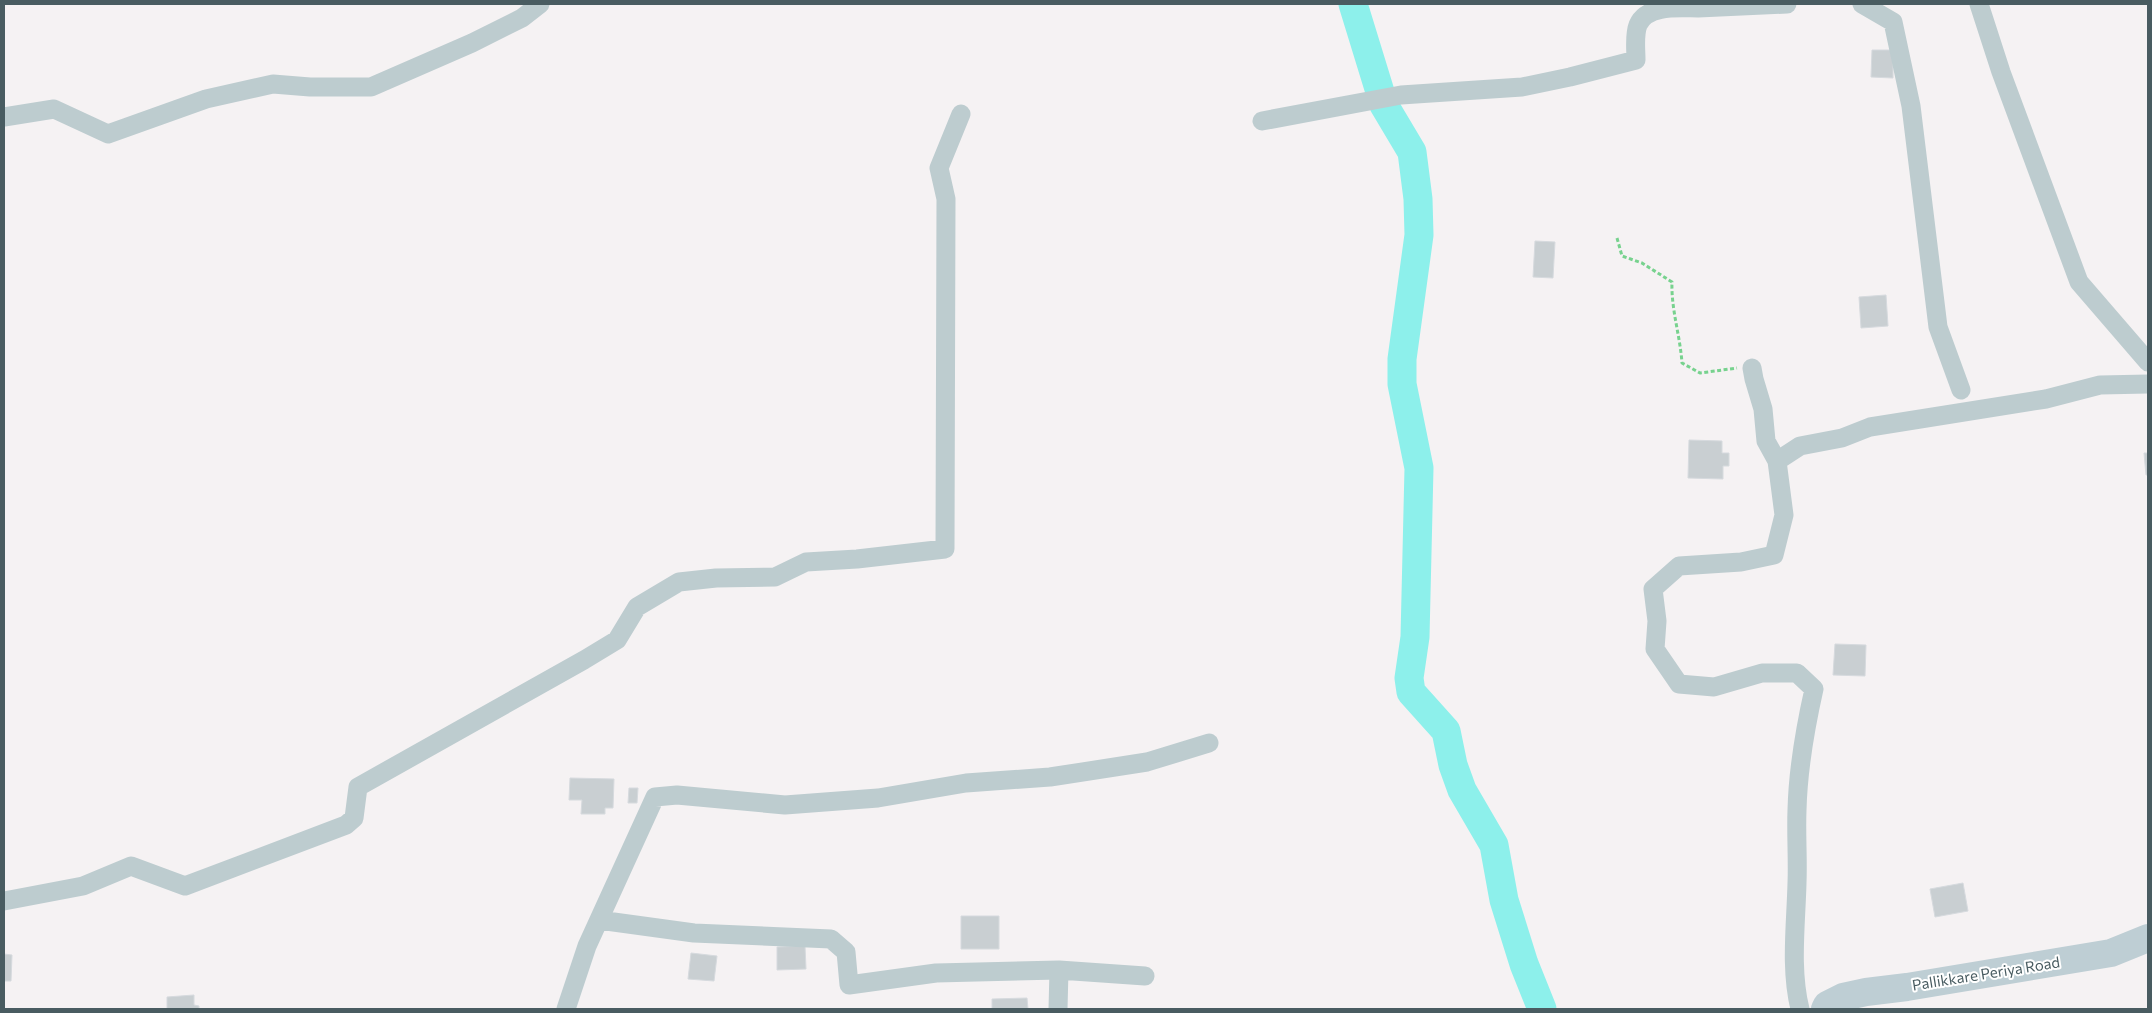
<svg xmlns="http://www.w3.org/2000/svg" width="2152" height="1013" font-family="Commissioner,sans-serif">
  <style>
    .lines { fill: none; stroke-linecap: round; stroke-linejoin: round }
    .river { stroke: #8df0eb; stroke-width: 29 }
    .building { fill: #c9cfd2; stroke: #d6dade }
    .path { stroke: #77d28e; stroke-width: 3; stroke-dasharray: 4 2.5; stroke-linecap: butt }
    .minor { stroke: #bdcccf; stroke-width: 19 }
    .secondary { stroke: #beced4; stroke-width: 28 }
    .labels { text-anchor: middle; stroke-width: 4; stroke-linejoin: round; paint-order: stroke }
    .street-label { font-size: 15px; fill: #495c61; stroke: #fff }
  </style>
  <rect width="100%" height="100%" fill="#f5f2f3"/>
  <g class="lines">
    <path class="river" d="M1353,4l31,101 28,47 6,47 1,36 -17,124v25l17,84 -4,169 -6,41 2,14 35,39 7,34 9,25 32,55 10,55 20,64 18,45"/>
  </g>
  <path class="building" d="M1872,50h21v28l-22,-1z
    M1535,241l20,1 -2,36 -20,-1z
    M1886,295l2,31 -27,2 -2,-31z
    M1689,440l33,1v12h7v13h-6v13l-35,-1z
    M2144,453h4v22h-2z
    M1835,644l31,1 -1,31 -32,-1z
    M570,778l44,1 -1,29h-8v6h-24l1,-14h-13z
    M629,788h9l-1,15h-9z
    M1963,883l5,28 -33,6 -5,-28z
    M961,916h38v33h-38z
    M805,946l1,23 -29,1v-23z
    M691,953l26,3 -3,25 -26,-2z
    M4,954l8,1 -1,26h-7z
    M194,995v10l5,1v3h-32v-12z
    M1027,998l1,11h-36v-10z"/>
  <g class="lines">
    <path class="path" d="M1617,238l5,18 20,7 30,19c-1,27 8,53 10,81l18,10 37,-5"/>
    <path class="minor" d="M1862,4l31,18 18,84 27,221 23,63
      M1979,4l22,68 78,210 69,80
      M1698,8l89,-4
      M4,117l50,-8 54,25 98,-35 67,-15 37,3h61l101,-44 50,-25 18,-14
      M1262,121l139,-26 121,-8 48,-10 66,-17c0,-11 -2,-25 2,-35 9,-21 43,-17 60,-17l6,-4
      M1752,368l2,11 9,30 3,32 11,20
      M4,901l79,-15 48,-20 54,20 161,-61 8,-7 4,-31 226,-127 33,-20 20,-33 42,-25 37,-4 59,-1 31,-15 51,-3 88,-10 1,-350 -7,-31 22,-54
      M599,920l95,13 137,6 15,13 3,33 87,-12 123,-3 86,6
      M566,1009l21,-63 68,-149 22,-2 108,10 93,-7 88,-15 84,-6 97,-15 62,-19
      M1058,1009l1,-39
      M1800,1009c-10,-40 -4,-85 -3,-126 1,-24 -1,-48 0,-73 1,-41 8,-81 17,-121l-17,-16h-35l-48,14 -35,-3 -24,-35 2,-28 -4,-32 26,-23 62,-4 33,-7 10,-40 -7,-54 23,-15 42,-8 28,-11 176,-28 54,-14 48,-1"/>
    <path class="secondary" d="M1825,1009l2,-4 16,-8 23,-5 41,-5 204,-34 37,-15"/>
  </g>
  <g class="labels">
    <g class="street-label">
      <text transform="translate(1986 974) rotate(-9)" y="5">Pallikkare Periya Road</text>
    </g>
  </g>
  <rect width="2152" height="1013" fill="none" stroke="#495c61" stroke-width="10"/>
</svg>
